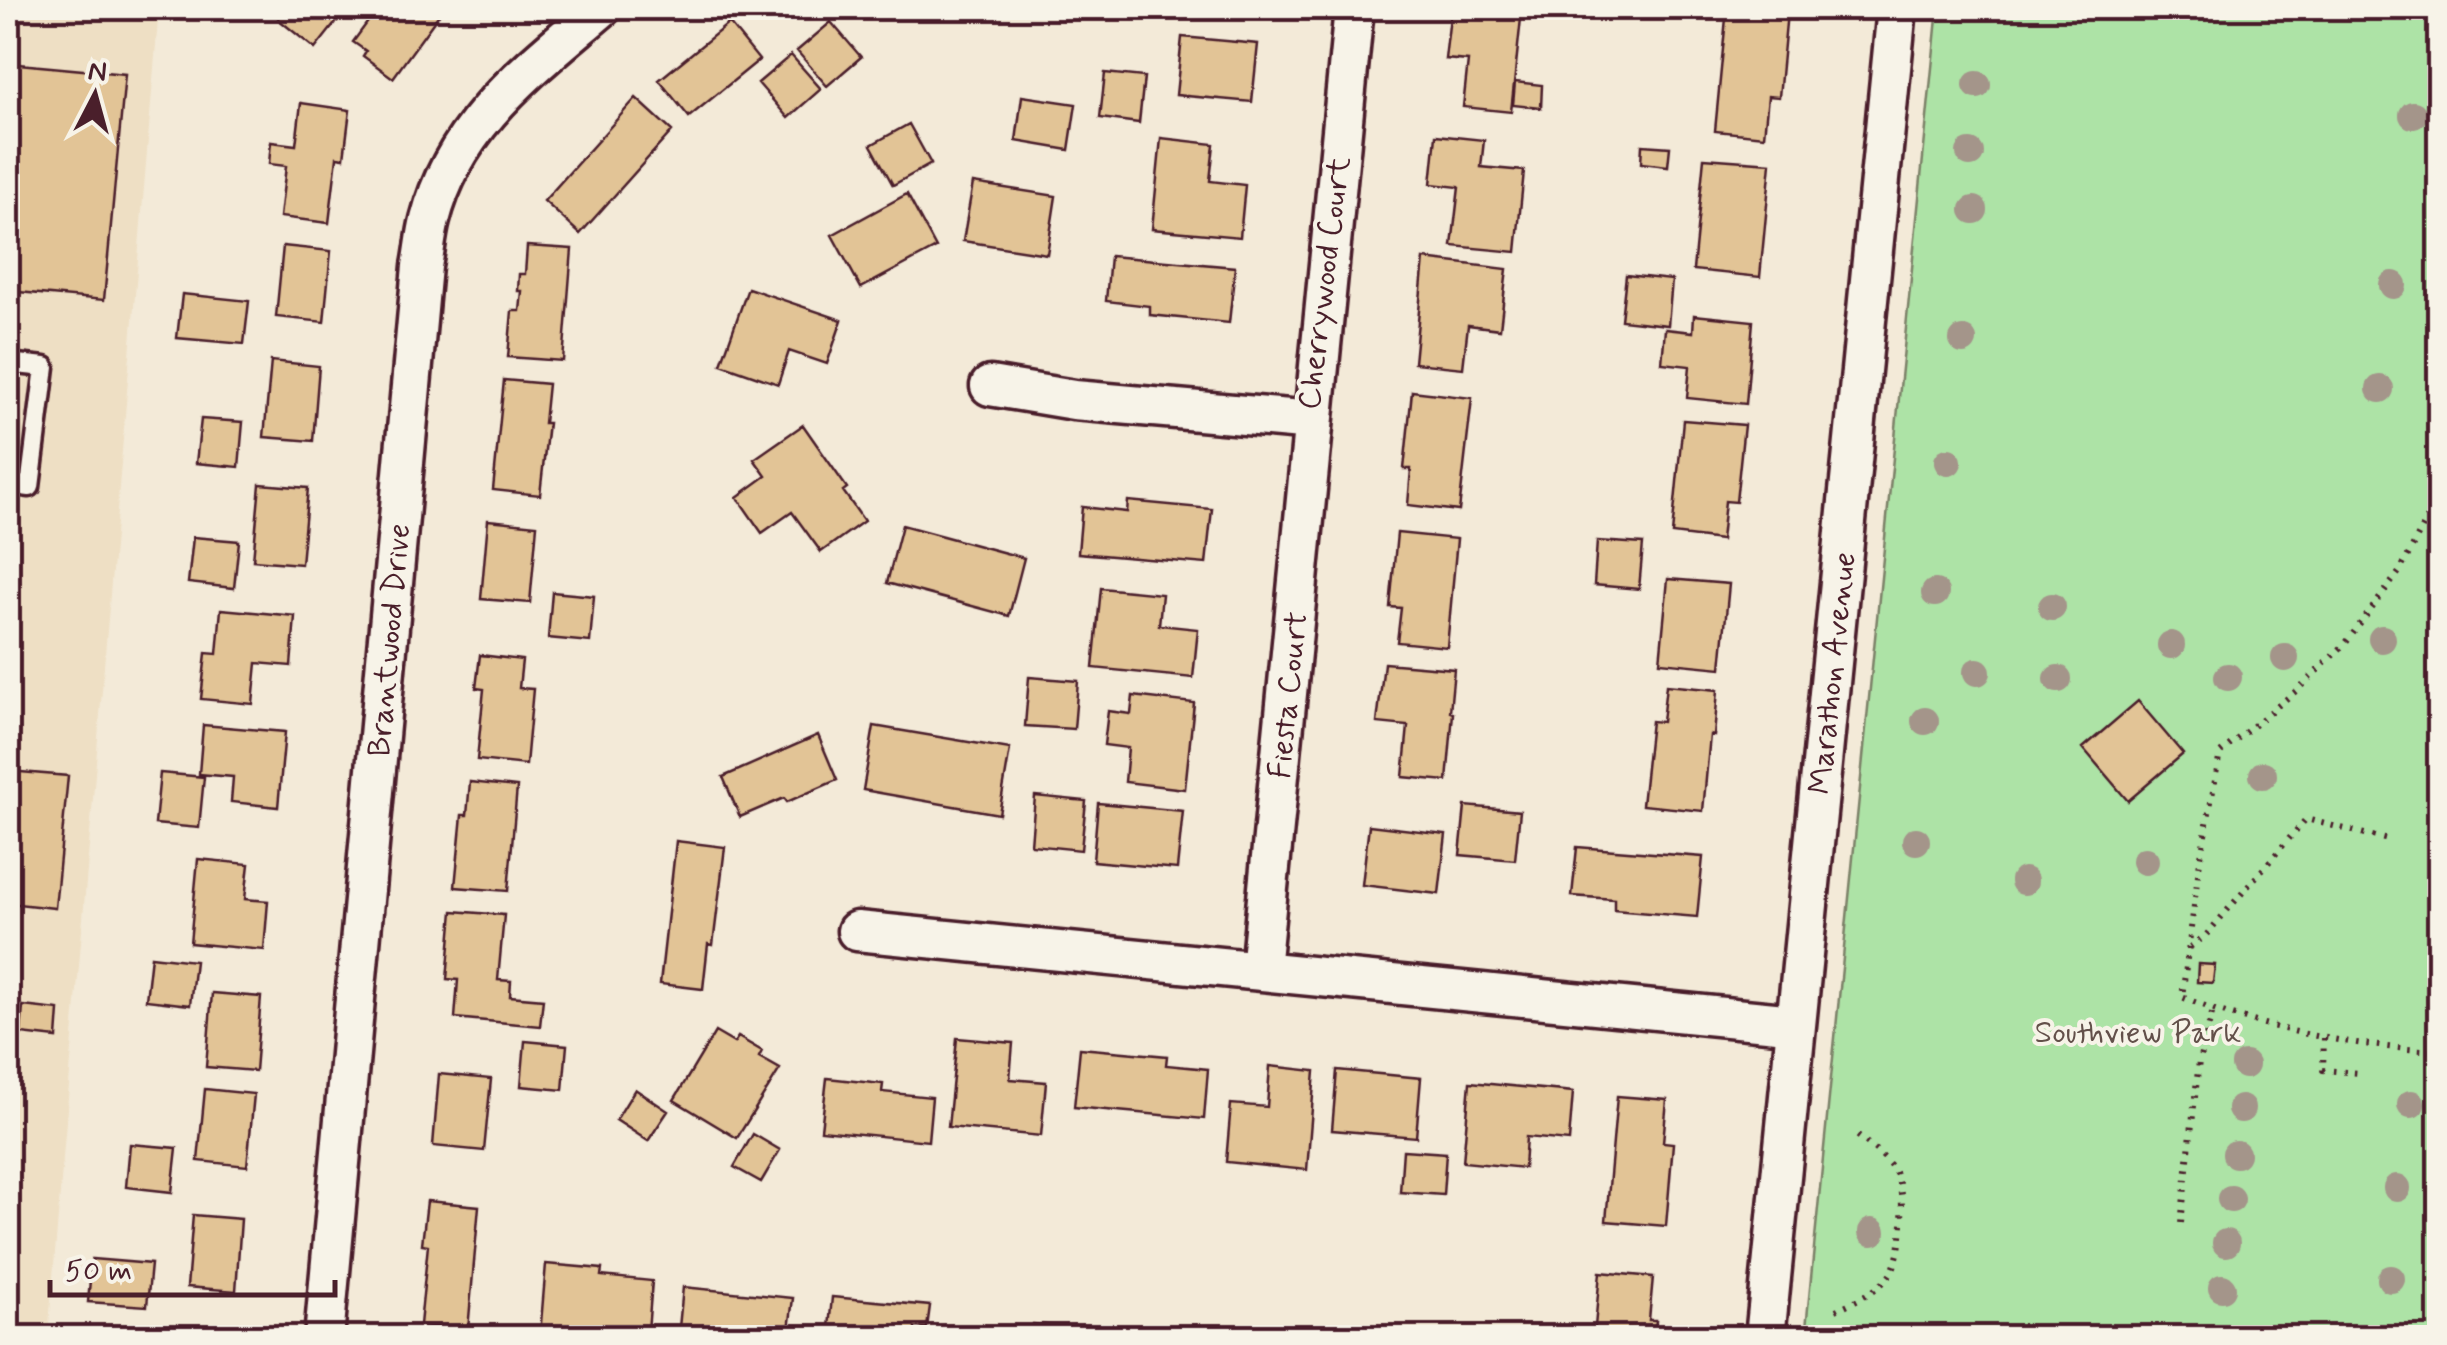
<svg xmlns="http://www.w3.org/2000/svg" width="2447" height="1345" font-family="Mynerve,sans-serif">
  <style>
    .built { fill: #eedfc4 }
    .green { fill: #ade3a6; stroke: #7c8168; stroke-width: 2.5 }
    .building { fill: #e2c496; stroke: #4a1f2b; stroke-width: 2.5 }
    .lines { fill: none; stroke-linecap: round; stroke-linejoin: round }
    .lane-casing { stroke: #4a1f2b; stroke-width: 25 }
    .street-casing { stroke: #4a1f2b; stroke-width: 45 }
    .path { stroke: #4a1f2b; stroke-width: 6; stroke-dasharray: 2.5 8; stroke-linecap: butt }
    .lane { stroke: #f7f3e8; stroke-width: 18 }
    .street { stroke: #f7f3e8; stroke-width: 38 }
    .tree { fill: #a4958a }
    .labels { text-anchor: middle; stroke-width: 8; stroke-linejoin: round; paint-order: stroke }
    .street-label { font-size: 32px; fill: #4a1f2b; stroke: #f7f3e8 }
    .park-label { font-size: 32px; fill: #63504a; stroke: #f7f3e8 }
  </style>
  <rect width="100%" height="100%" fill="#f3ead8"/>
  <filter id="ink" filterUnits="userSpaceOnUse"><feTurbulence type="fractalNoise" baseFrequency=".01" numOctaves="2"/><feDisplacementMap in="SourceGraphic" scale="20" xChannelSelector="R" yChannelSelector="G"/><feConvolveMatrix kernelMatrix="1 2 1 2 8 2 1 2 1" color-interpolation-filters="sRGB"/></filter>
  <g filter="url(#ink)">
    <path class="built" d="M8,8h151l-111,1329 -40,1z"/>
    <path class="green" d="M1938,8h501v1329l-634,1z"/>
    <path class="building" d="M287,8h43l11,8 -26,33 -37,-30z
      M378,8h55l7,5 -47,65 -30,-22 3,-5 -13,-9z
      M1451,8l71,1 -11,103 -48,-5 5,-46 -23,-2z
      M1727,8l60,4 -8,85 -11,-1 -4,40 -49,-5z
      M831,22l30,35 -34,29 -30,-35z
      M729,23l30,37 -70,57 -30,-37z
      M1182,37l76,7 -6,58 -76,-7z
      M791,55l30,34 -33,29 -30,-35z
      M8,63l117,11 -21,226 -96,-9z
      M1105,73l39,4 -5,46 -39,-5z
      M1515,82l27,3 -1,23 -28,-3z
      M1022,96l54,8 -7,46 -53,-9z
      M636,98l36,33 -92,103 -36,-33z
      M301,103l49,7 -6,48 -7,-1 -8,66 -49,-6 6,-51 -17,-2 2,-22 25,3z
      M909,124l22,40 -38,21 -22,-40z
      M1436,135l48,5 -3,27 43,4 -8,81 -64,-6 7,-59 -28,-3z
      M1161,138l53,6 -4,37 35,4 -5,52 -88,-8z
      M1642,145l28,2 -2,19 -27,-3z
      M1704,158l67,5 -11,114 -67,-7z
      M973,183l83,13 -9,58 -84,-13z
      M907,194l29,54 -75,40 -29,-53z
      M283,246l48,5 -7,71 -48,-5z
      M527,246l45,3 -9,112 -55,-4 4,-46h8l2,-20h-4l1,-17h6z
      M1110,256l125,11 -6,56 -79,-8v-9l-44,-5z
      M1424,259l83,10 -7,60 -32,-4 -5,43 -49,-5z
      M1626,275l46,5 -4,45 -47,-5z
      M748,288l94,32 -15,44 -38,-13 -11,33 -57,-20z
      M182,294l67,7 -5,43 -67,-6z
      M1694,315l59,6 -7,83 -59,-6 3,-32 -28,-3 3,-34 28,3z
      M271,361l48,5 -6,75 -49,-4z
      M504,380l44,4 -4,39h4l-8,72 -47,-5z
      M1412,391l60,7 -13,113 -51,-6 3,-36h-7z
      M201,419l42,3 -4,45 -43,-4z
      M1683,420l61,5 -8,77 -11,-1 -4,39 -49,-6z
      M803,425l44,63 -4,3 21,30 -43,31 -29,-40 -30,21 -25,-36 29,-21 -12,-17z
      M260,484l48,4 -7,76 -48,-4z
      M1128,501l84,8 -6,55 -128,-11 4,-46 45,5z
      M488,520l49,5 -7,78 -49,-4z
      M902,525l122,33 -15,58 -122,-33z
      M1397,533l60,6 -10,108 -50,-5 4,-34 -11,-1z
      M193,537l46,4 -5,47 -46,-5z
      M1597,541l46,3 -4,45 -45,-4z
      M1668,579l61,5 -8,84 -61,-6z
      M1101,588l61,6 -3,31 39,4 -5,49 -100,-10z
      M552,592l42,4 -4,46 -42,-4z
      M221,609l74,7 -4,50 -34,-3 -4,41 -52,-5 5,-46 11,1z
      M480,655l42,5 -3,28 14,1 -7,76 -49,-5 7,-71 -8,-1z
      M1384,663l70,6 -4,43 3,1 -6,68 -44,-4 5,-51 -31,-3z
      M1029,677l49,4 -4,48 -49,-3z
      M1666,685l52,5 -4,46 -4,-1 -7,76 -61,-6 9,-84 11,1z
      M1133,696l61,7 -9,86 -60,-7 3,-34 -24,-3 4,-34 23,3z
      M2138,701l45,53 -55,47 -45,-53z
      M203,725l82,7 -7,75 -47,-5 2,-25 -34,-3z
      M874,726l136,23 -11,65 -136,-24z
      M818,735l19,45 -50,22 -3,-4 -44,19 -17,-40z
      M8,771l60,5 -13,132 -47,-5z
      M160,773l44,4 -5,51 -44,-4z
      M470,782l47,5 -9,104 -53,-4 7,-72h5z
      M1035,796l51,5 -5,49 -50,-5z
      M1098,803l85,8 -6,58 -84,-8z
      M1465,806l55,5 -5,49 -55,-5z
      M1369,825l77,9 -7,60 -77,-9z
      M676,841l49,6 -12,98 -5,-1 -5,45 -43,-5z
      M1577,847l126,10 -6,60 -83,-7v-11l-42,-3z
      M198,859l51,5 -4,35 23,2 -4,49 -74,-7z
      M453,911l51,4 -6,65 13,1 -1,15 33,3 -3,27 -85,-8 3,-38 -11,-1z
      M151,956l44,5 -5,44 -44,-5z
      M2198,964l17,1 -2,18 -16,-1z
      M212,993l49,4 -6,74 -49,-4z
      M23,1006l36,4 -2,28 -36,-4z
      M715,1032l19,11 4,-6 24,14 -3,6 21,12 -43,69 -63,-38z
      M957,1038l56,5 -3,36 36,3 -5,54 -93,-9z
      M525,1041l42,4 -4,45 -42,-4z
      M1080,1048l87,8 -1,9 42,4 -4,50 -130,-12z
      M1270,1066l45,5 -8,99 -81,-8 5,-58 36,3z
      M1337,1070l84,8 -5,59 -84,-7z
      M439,1074l52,5 -7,72 -51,-5z
      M827,1078l56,6 -1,8 50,5 -4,44 -107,-11z
      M1470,1082l103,10 -4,49 -43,-4 -2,31 -61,-6z
      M205,1089l49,5 -7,72 -49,-5z
      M635,1089l33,22 -20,30 -32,-21z
      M1617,1096l50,4 -4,42 10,1 -7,83 -60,-5z
      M753,1134l27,16 -19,32 -27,-15z
      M130,1144l47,4 -5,44 -46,-5z
      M1403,1150l43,3 -3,42 -43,-3z
      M427,1201l52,5 -11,124 -48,-5 8,-80 -6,-1z
      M193,1215l48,4 -5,72 -49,-4z
      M92,1259l59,5 -4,42 -59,-4z
      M546,1264l56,5 -1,7 51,5 -4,50 -51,-5 -2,12 -55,-3z
      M1600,1272l53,5 -4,43h7l-2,18h-60z
      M683,1287l110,11 -5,40h-110z
      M832,1297l98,9 -3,22 -12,-1 -1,11h-86z
      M1033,1324l69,6 -1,8h-113l1,-10 43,4z"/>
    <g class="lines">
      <defs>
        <path id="lane" d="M8,363l37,4 -15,120 -22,-3"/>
        <path id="street" d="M990,386l84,14 239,21
          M857,931l939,93
          M1260,970l94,-962
          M324,1338l98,-1072c3,-15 4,-31 8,-46 24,-96 100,-151 171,-212
          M1765,1338l132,-1330"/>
      </defs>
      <use href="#lane" class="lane-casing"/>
      <use href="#street" class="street-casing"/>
      <path class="path" d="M2440,488l-7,19 -33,64 -55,73 -49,47 -76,62 -21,114 -17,130c75,31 177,51 258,54
        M2190,947l16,-12 100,-116 82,21
        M2324,1038l-1,32 36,3
        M2181,1223l18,-162 14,-51
        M1836,1310c18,-9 41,-18 53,-34 15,-20 18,-84 5,-106 -10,-15 -26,-26 -40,-37"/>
      <use href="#lane" class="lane"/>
      <use href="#street" class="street"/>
    </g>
    <g class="tree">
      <circle cx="1977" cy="85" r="14"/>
      <circle cx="2413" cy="115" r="14"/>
      <circle cx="1970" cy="153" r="14"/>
      <circle cx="1974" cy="210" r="14"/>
      <circle cx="2393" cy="285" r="14"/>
      <circle cx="1963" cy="340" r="14"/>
      <circle cx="2380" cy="389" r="14"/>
      <circle cx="1948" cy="462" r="14"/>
      <circle cx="1935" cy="593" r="14"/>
      <circle cx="2052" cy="607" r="14"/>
      <circle cx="2382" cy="639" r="14"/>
      <circle cx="2171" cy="645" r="14"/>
      <circle cx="2285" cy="658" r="14"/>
      <circle cx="1977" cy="672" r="14"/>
      <circle cx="2228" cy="677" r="14"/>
      <circle cx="2058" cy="679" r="14"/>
      <circle cx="1925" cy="721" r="14"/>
      <circle cx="2263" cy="775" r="14"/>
      <circle cx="1916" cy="841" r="14"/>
      <circle cx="2145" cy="861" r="14"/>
      <circle cx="2024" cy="881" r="14"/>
      <circle cx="2245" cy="1065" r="14"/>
      <circle cx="2411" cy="1104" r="14"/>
      <circle cx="2241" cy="1109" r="14"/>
      <circle cx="2236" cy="1154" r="14"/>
      <circle cx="2397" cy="1188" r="14"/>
      <circle cx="2231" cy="1199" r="14"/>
      <circle cx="1872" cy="1232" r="14"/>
      <circle cx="2226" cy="1243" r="14"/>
      <circle cx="2391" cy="1279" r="14"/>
      <circle cx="2222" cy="1288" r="14"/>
    </g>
  </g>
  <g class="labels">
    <g class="street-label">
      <text transform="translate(1323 283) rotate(-83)" y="11">Cherrywood Court</text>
      <text transform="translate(388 640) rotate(-85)" y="11">Brantwood Drive</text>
      <text transform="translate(1831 673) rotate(-84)" y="11">Marathon Avenue</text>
      <text transform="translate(1287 695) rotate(-84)" y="11">Fiesta Court</text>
    </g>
    <g class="park-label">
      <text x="2138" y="1042">Southview Park</text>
    </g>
  </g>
  <rect width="2447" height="1345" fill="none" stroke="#f7f3e8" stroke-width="40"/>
  <rect x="20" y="20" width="2407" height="1305" fill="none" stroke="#4a1f2b" stroke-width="4" filter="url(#ink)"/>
  <g transform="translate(95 95) rotate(6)" stroke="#f7f3e8" stroke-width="8" paint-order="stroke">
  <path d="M0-8L18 38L0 25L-18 38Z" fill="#4a1f2b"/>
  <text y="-15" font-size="28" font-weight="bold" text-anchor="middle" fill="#4a1f2b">N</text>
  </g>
  <path d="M50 1280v15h285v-15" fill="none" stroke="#4a1f2b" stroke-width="5"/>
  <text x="65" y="1280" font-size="30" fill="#4a1f2b" stroke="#f7f3e8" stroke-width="8" paint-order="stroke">50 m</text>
</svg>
